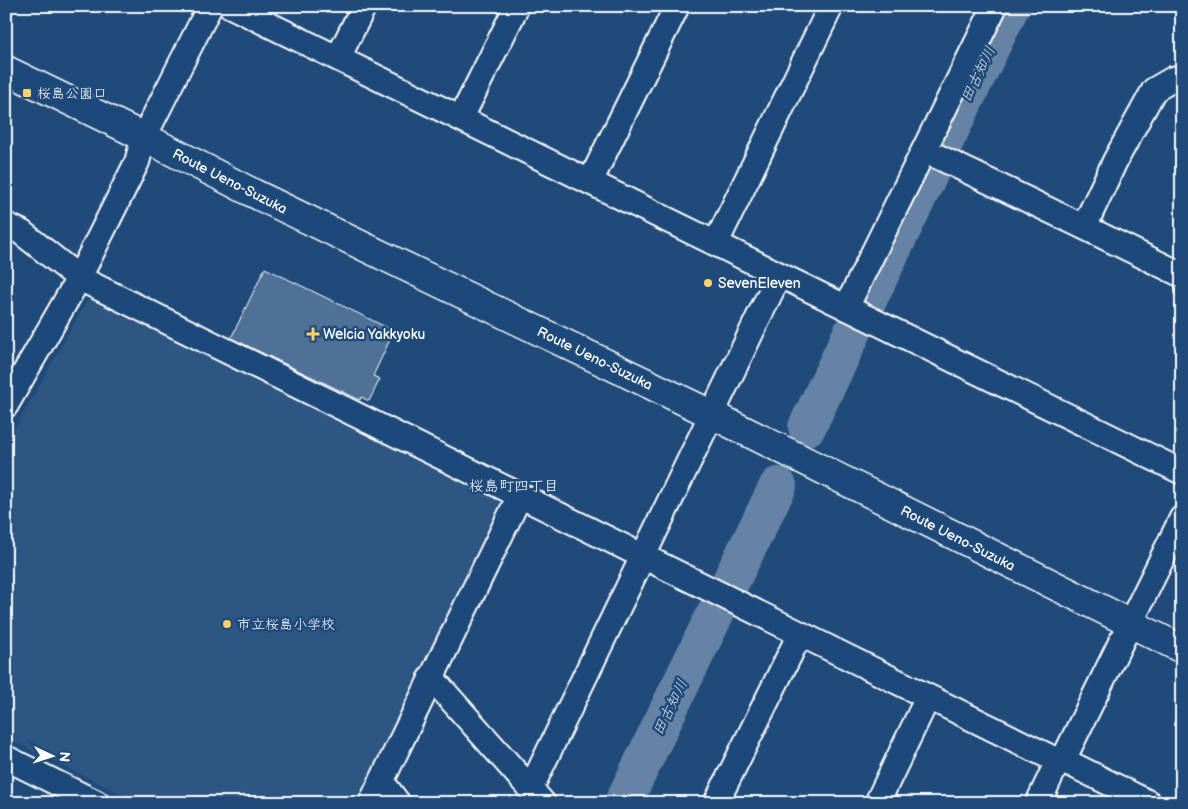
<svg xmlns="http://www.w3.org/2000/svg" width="1188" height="809" font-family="'Balsamiq Sans','Klee One',sans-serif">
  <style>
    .built { fill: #2e5683 }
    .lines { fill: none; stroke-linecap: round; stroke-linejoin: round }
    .river { stroke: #6583a4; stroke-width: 38 }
    .building { fill: #507197; stroke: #fff }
    .minor-casing { stroke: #fff; stroke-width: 28 }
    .secondary-casing { stroke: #fff; stroke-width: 31 }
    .minor { stroke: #1f4a7a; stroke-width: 24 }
    .secondary { stroke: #1f4a7a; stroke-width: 28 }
    .poi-dot { fill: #ffd166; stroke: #1f4a7a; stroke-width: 2 }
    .labels { text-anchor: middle; stroke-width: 5; stroke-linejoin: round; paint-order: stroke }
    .poi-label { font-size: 14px; fill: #fff; stroke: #1f4a7a; text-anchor: start }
    .street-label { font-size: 14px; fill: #fff; stroke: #1f4a7a }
    .water-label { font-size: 15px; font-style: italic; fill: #d8e0e8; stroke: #1f4a7a }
    .neighbourhood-label { font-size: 15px; fill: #fff; stroke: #1f4a7a }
  </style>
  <rect width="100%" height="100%" fill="#1f4a7a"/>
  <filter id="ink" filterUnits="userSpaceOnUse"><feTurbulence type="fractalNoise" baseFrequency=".02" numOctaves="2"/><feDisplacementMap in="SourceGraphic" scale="10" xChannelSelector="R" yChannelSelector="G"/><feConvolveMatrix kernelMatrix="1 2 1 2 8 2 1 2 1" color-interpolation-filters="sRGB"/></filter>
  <g filter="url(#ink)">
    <path class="built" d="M99,300l394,193 10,17 -143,293h-220l-134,-65v-294l81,-143z"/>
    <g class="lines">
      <path class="river" d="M945,141l66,-135
        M868,300l62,-128
        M807,427l46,-96
        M731,581l47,-95
        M623,803l93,-191"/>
    </g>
    <path class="building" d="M265,268l129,63 -21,45 7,3 -11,22 -8,-4 -1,3 -129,-62z"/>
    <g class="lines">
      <defs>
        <path id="minor" d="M231,6l951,466
          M338,58l26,-52
          M1182,77l-9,2 -19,11 -39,71 -31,66 98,48
          M461,118l56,-112
          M924,150l160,77
          M590,182l87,-176
          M6,225l15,7 58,46 979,483 13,3 78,39
          M716,243l115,-237
          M846,308l149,-302
          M6,405l73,-127 58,-116 7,-25 66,-131
          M431,677l112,126
          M6,758l91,45
          M382,782l16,21
          M531,788l248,-513
          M371,803l149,-308
          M716,803l84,-169
          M877,803l51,-106
          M1038,803l20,-42 9,-9 115,-234"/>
        <path id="secondary" d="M6,70l138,67 109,56 458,221 471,235"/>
      </defs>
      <use href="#minor" class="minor-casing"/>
      <use href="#secondary" class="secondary-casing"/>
      <use href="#minor" class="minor"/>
      <use href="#secondary" class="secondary"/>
    </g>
  </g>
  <g class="poi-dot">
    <rect x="22" y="88" width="10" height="10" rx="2.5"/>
    <circle cx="708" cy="283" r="5"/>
    <path d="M310.5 326.5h5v5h5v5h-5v5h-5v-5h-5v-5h5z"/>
    <circle cx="227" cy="624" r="5"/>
  </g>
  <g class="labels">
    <g class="poi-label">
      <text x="37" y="98">桜島公園口</text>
      <text x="718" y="288">SevenEleven</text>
      <text x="323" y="339">Welcia Yakkyoku</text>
      <text x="237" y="629">市立桜島小学校</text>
    </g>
    <g class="street-label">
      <text transform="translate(230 181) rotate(27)" y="5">Route Ueno-Suzuka</text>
      <text transform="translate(595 358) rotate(26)" y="5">Route Ueno-Suzuka</text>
      <text transform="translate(958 538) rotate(27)" y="5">Route Ueno-Suzuka</text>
    </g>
    <g class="water-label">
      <text transform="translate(978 74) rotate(-64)" y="5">田古知川</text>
      <text transform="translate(670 707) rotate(-64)" y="5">田古知川</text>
    </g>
    <g class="neighbourhood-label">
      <text x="514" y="491">桜島町四丁目</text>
    </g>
  </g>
  <rect width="1188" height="809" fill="none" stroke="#1f4a7a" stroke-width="25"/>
  <rect x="12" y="12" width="1163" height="784" fill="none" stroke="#fff" stroke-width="2" filter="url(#ink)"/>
  <g transform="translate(52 756) rotate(94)" stroke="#1f4a7a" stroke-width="4" paint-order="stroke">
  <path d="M0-4L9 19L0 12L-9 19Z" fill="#ffffff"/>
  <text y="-8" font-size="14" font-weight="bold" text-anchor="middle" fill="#ffffff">N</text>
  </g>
</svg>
